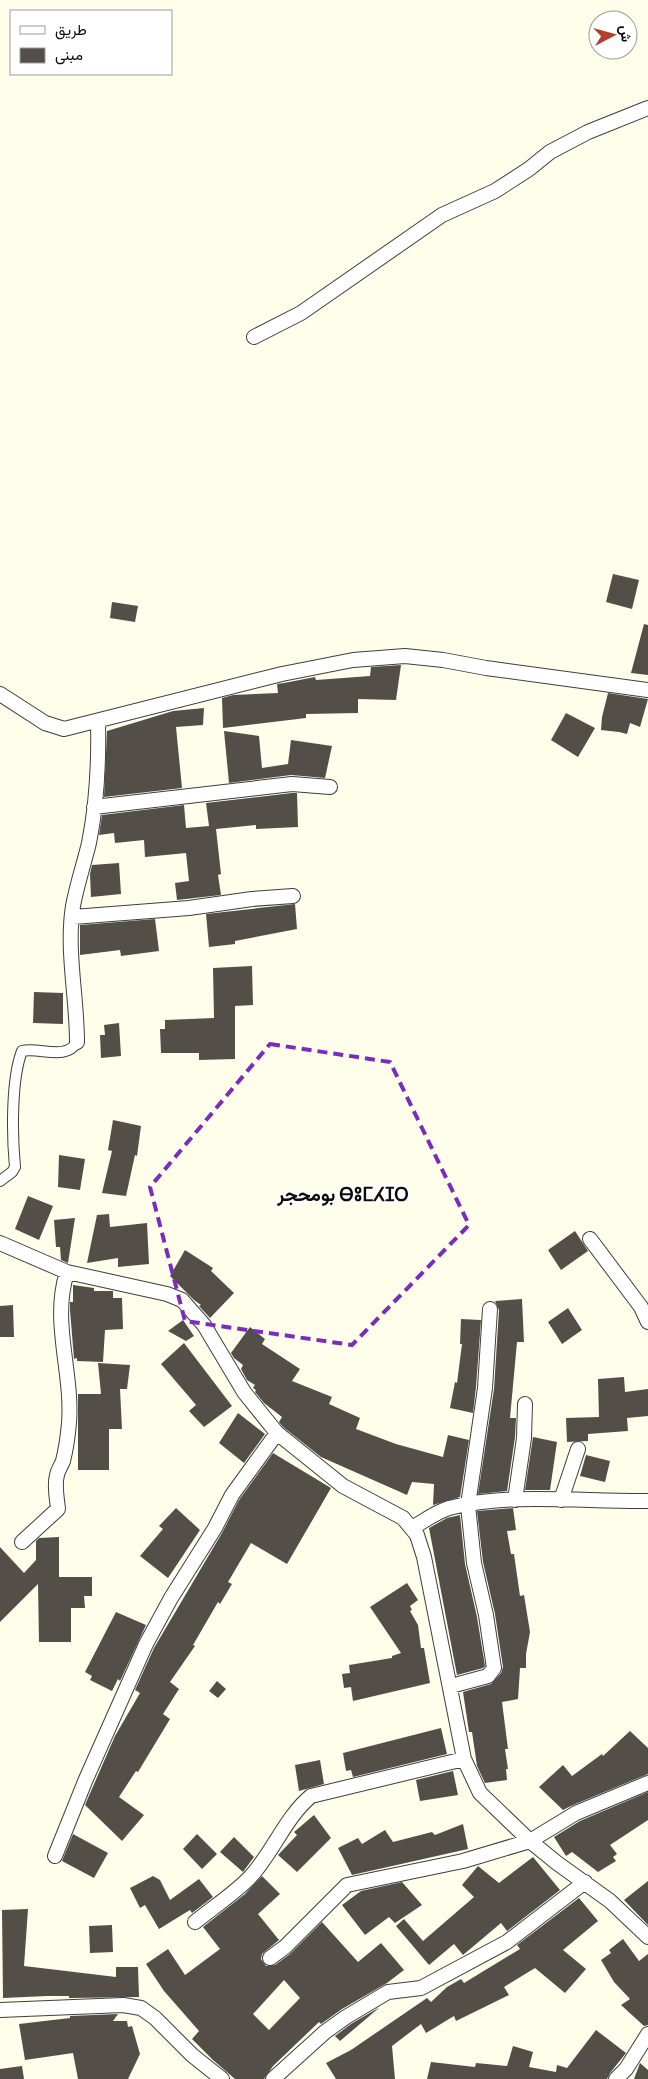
<svg xmlns="http://www.w3.org/2000/svg" width="648" height="2079" font-family="Literata,Vazirmatn,'Noto Sans Tifinagh',serif">
  <style>
    .building { fill: #534f48; fill-rule: evenodd }
    .lines { fill: none; stroke-linecap: round; stroke-linejoin: round }
    .pedestrian-casing { stroke: #3e3e3e; stroke-width: 12 }
    .minor-casing { stroke: #3e3e3e; stroke-width: 16 }
    .pedestrian { stroke: #fff; stroke-width: 10 }
    .minor { stroke: #fff; stroke-width: 14 }
    .marked { fill: none; stroke: #7b2cbf; stroke-width: 4; stroke-dasharray: 10 6; stroke-linejoin: round }
    .labels { text-anchor: middle; stroke-width: 5; stroke-linejoin: round; paint-order: stroke }
    .quarter-label { font-size: 19px; font-weight: bold; fill: #0b0b0b; stroke: #fff }
  </style>
  <rect width="100%" height="100%" fill="#fefeeb"/>
  <path class="building" d="M613,574l26,6 -7,29 -26,-7z
    M112,602l26,4 -3,16 -25,-4z
    M644,624l4,1v50l-17,-2z
    M401,665l-5,35 -38,-1v14l-52,1v4l-83,10 -1,-30 11,-3 45,-2 -1,-9 7,-1 31,-6 1,3 54,-4 1,-9z
    M608,693l40,6 -8,28 -10,-4 -3,11 -8,-2 -18,-2 1,-13z
    M204,708l-1,17 -27,2 6,61 -78,9 3,-66 66,-20z
    M566,713l29,15 -17,29 -27,-17z
    M224,731l35,5 3,32 26,-4 3,-24 41,6 -7,32 -34,-3 -62,8z
    M292,793h5l1,34 -42,2v-4l-40,4 5,45 -3,1 3,20 -44,5 -2,-17 14,-2 -3,-28 -41,4 -1,-17 -29,3 -1,-10 -15,2 3,-20 82,-10 2,23 23,-2 -3,-23z
    M119,863l2,31 -30,3 -1,-23 2,-9z
    M295,904l2,25 -62,12v3l-26,3 -3,-33z
    M155,919l4,32 -38,5 -1,-6 -40,5v-30z
    M252,966l1,39 -18,1v53l-36,1v-7h-38l-1,-24h5v-9l49,-2 -1,-50z
    M34,992l29,1v31l-30,-1z
    M119,1023l2,33 -20,2 -1,-23h5l-1,-10z
    M113,1120l28,6 -4,30 -2,-1 -9,41 -24,-3 10,-42 -4,-1z
    M59,1155l26,4 -5,31 -22,-3z
    M28,1196l25,10 -14,34 -24,-11z
    M109,1214l1,13 37,-4 2,41 -31,3v-9l-31,5 10,-48z
    M75,1218l-7,45 -7,-3 -1,-13h-4l-2,-27z
    M575,1231l13,20 -27,19 -13,-20z
    M185,1250l28,18 -2,3 23,22 -24,25 -11,-12 2,-1 -7,-5 -24,-24z
    M73,1285l21,3v3h19v7h9l1,31 -18,1 -2,32 -26,-1v-3l-3,1 -4,-49v-8h3z
    M522,1299l2,43h-7l-7,76h6l-1,19 -8,54 -29,3 16,-105 5,-79 -4,-9z
    M13,1305l1,32h-14v-31z
    M568,1308l14,22 -20,14 -14,-22z
    M461,1319l20,1 -5,67 -3,26 -23,-5 5,-26 2,1 5,-39h-2z
    M183,1320l11,16 -8,5 -18,-10z
    M250,1327l15,12 -3,5 38,25 -8,12 40,16 -3,7 31,14 -4,11 40,15 47,13 5,-22 21,5 -9,57 -27,8 1,-21 -22,-2 -5,13 -86,-38 -38,-30 -4,-5 3,-5 -18,-14 -9,-11 1,-2 -3,-2 2,-3 -8,-5 -6,-11 2,-4 -9,-7 -3,-5z
    M184,1343l48,63 -28,21 -15,-16 7,-6 -35,-41z
    M98,1363l32,2 -3,24h-7l2,40h-13v41h-31v-76h23z
    M624,1377l1,15 23,-3v27l-21,2 1,13 -40,3v7l-21,1 -1,-24 33,-1 -1,-38z
    M238,1413l27,21 -21,29 -25,-20z
    M533,1437l24,5 -7,48h-25z
    M273,1453l58,35 -44,76 -36,-21 -23,39 4,2 -12,20 -2,-2 -25,43 2,1 -25,36 9,7 -16,25 7,5 -32,53 -2,-1 -17,26 25,18 -22,26 -37,-36 3,-7 27,-62 25,-43 -5,-3 19,-42 68,-115 17,-33z
    M586,1455l24,6 -5,21 -25,-6z
    M176,1508l24,22 -32,48 -28,-22 23,-27 -4,-3z
    M513,1508l3,22 -9,1 4,23h3l6,42 4,-1 6,37 -4,22v14h-6l-2,31 -16,3 6,47h-3l3,20h-2l1,11 -22,3 -8,-17 -5,-34h-3l-6,-40 28,-8 10,-11 2,-6 -8,-53 -12,-52 -6,-51z
    M460,1515l5,49 12,53 8,49 -2,2 -26,7 -28,-147 18,-10z
    M59,1537v40h33v19h-8l1,12h-14v34h-32l-1,-58 -38,38v-75l24,26 12,-13v-19l3,-3z
    M407,1583l11,17 -8,6 2,4 -2,1 8,14 3,23h3l6,35 -77,18 -2,-14 -7,1 -2,-14 8,-1 -1,-8 43,-7v-2l9,-3 -31,-46z
    M116,1612l30,13 -26,56 -2,-2 -6,12 -22,-11 2,-4 -7,-4z
    M217,1681l9,8 -8,9 -9,-7z
    M441,1728l6,26 -94,23 -2,-7 -5,1 -3,-18z
    M630,1731l18,17v26l-75,31 -10,5 -24,-23 24,-22 9,11 30,-22 1,2z
    M320,1760l4,24 -25,7 -4,-26z
    M453,1771l5,24 -38,6 -4,-21z
    M648,1792v28l-38,25 7,9 -4,3 3,4 -18,11 -26,-20 -6,4 -12,-19 26,-16z
    M314,1815l17,23 -34,34 -19,-17 19,-20 -3,-3z
    M463,1824l5,25 -116,26 -14,-27 20,-10 4,6 23,-14 8,12 39,-10 3,3z
    M73,1834l35,19 -14,25 -32,-17z
    M197,1834l20,20 -15,15 -19,-20z
    M234,1837l20,20 -11,15 -23,-20z
    M533,1857l27,33 -53,41 -6,-8 -38,32 -9,-11 -25,21 -33,-39 8,-7 19,22 51,-44 -12,-12 16,-19 21,17z
    M153,1876l7,4 10,20 29,-21 14,18 -21,16 -2,-3 -31,19 -14,-24 -5,3 -10,-20z
    M262,1876l18,18 -22,20 21,26 -17,14 -1,5 5,7 9,-1 15,-11 32,-32 36,40 23,-19 23,27 -17,13 -45,26 -21,15 -2,-2 -46,44 -9,13h-29l-22,-19 -21,-21 7,-8 -35,-40 -18,-27 22,-15 17,26 35,-26 -17,-22 42,-33zM284,1980l16,18 -31,32 -16,-16z
    M648,1881v44l-24,-25z
    M402,1882l20,23 -27,18 -6,-6 -24,18 -23,-30 19,-14z
    M579,1898l19,23 -35,29 23,19 -21,24 -30,-25 -31,19 5,8 -53,26 -2,-5 -28,17 -5,-9 -29,22 3,33h-59l-10,-16 25,-13 76,-52 4,4 16,-15 14,-8 3,4 56,-34 -3,-4z
    M28,1909l-4,57 92,11v-10h22l1,30 -70,1v-2h-22l-44,2 -1,-88z
    M112,1925l1,27 -23,1 -1,-27z
    M623,1939l16,22 9,-7v71l-4,1 -23,-21 9,-6 -16,-17 -13,-22 10,-7 -2,-3z
    M380,2007l-40,34 -5,-5 16,-12z
    M118,2014l-5,7h14l1,6 4,-1 8,28 -12,25h-50l-5,-26 -48,7 -6,-36 51,-6v-2z
    M596,2030l30,23 -16,20 -3,6h-180l4,-17 44,5 1,-4 31,3 6,-20 20,6 -4,15 27,5 1,-7 10,3z
    M640,2063l8,7v9h-14z
    M22,2066l2,13h-24v-10z"/>
  <g class="lines">
    <defs>
      <path id="pedestrian" d="M0,1181l12,-9 3,-5c-3,-31 -4,-88 7,-116 18,-4 44,10 55,-9"/>
      <path id="minor" d="M254,337l47,-24 141,-98 53,-24 34,-22 21,-17 38,-20 60,-24
        M0,694l45,29 19,6 218,-55 71,-14 52,-4 38,4 43,8 162,22
        M94,807l198,-23 38,3
        M73,917l116,-9 63,-9 41,-3
        M77,1042c0,-45 -11,-92 -4,-136 4,-22 11,-42 16,-63 8,-40 10,-81 9,-122
        M590,1239l51,68 7,15
        M0,1243l67,29 100,22 15,6 22,25 40,67 33,41 66,53 60,32 14,17 7,22 40,202 16,34 50,48 27,22 53,38 38,36
        M515,1500l9,-62 1,-34
        M561,1500l17,-51
        M412,1528c12,-7 24,-16 37,-20 61,-16 136,-6 199,-7
        M22,1542l36,-33c-1,-11 -4,-23 -1,-34 1,-5 4,-9 6,-14 3,-12 5,-26 6,-38 4,-51 -18,-101 -2,-151
        M451,1686l37,-10 6,-8 -8,-53 -12,-52 -6,-58 17,-117 5,-79
        M55,1856l31,-77 60,-135 25,-46 44,-70 17,-33 45,-62
        M195,1922c17,-14 43,-31 57,-47 22,-25 34,-58 59,-79l153,-37
        M270,1958l15,-11 62,-62 116,-24 67,-20 46,-28 72,-30
        M0,2010l123,-5 18,3 14,10 37,37 30,24
        M273,2079l52,-47 21,-15 42,-25 33,-4 86,-46 78,-60
        M616,2079l10,-10 22,-35"/>
    </defs>
    <use href="#pedestrian" class="pedestrian-casing"/>
    <use href="#minor" class="minor-casing"/>
    <use href="#pedestrian" class="pedestrian"/>
    <use href="#minor" class="minor"/>
  </g>
  <path class="marked" d="M270,1044l120,18 79,163 -117,120 -167,-24 -35,-134z"/>
  <g class="labels">
    <g class="quarter-label">
      <text x="343" y="1201">بومحجر ⴱⵓⵎⵃⵊⵔ</text>
    </g>
  </g>
  <rect x="10" y="10" width="162" height="65" fill="#ffffff" stroke="#9d9d9d"/>
  <rect x="20" y="26" width="25" height="8" fill="#ffffff" stroke="#9d9d9d"/>
  <text x="55" y="35" font-size="15" fill="#0b0b0b">طريق</text>
  <rect x="20" y="48" width="25" height="15" fill="#534f48" stroke="#9d9d9d"/>
  <text x="55" y="60" font-size="15" fill="#0b0b0b">مبنى</text>
  <g transform="translate(613 35) rotate(84)"><circle r="24" fill="#ffffff" stroke="#9d9d9d"/>
  <path d="M0-4L9 19L0 12L-9 19Z" fill="#b2402d"/>
  <text y="-8" font-size="14" font-weight="bold" text-anchor="middle" fill="#0b0b0b">ش</text>
  </g>
</svg>
